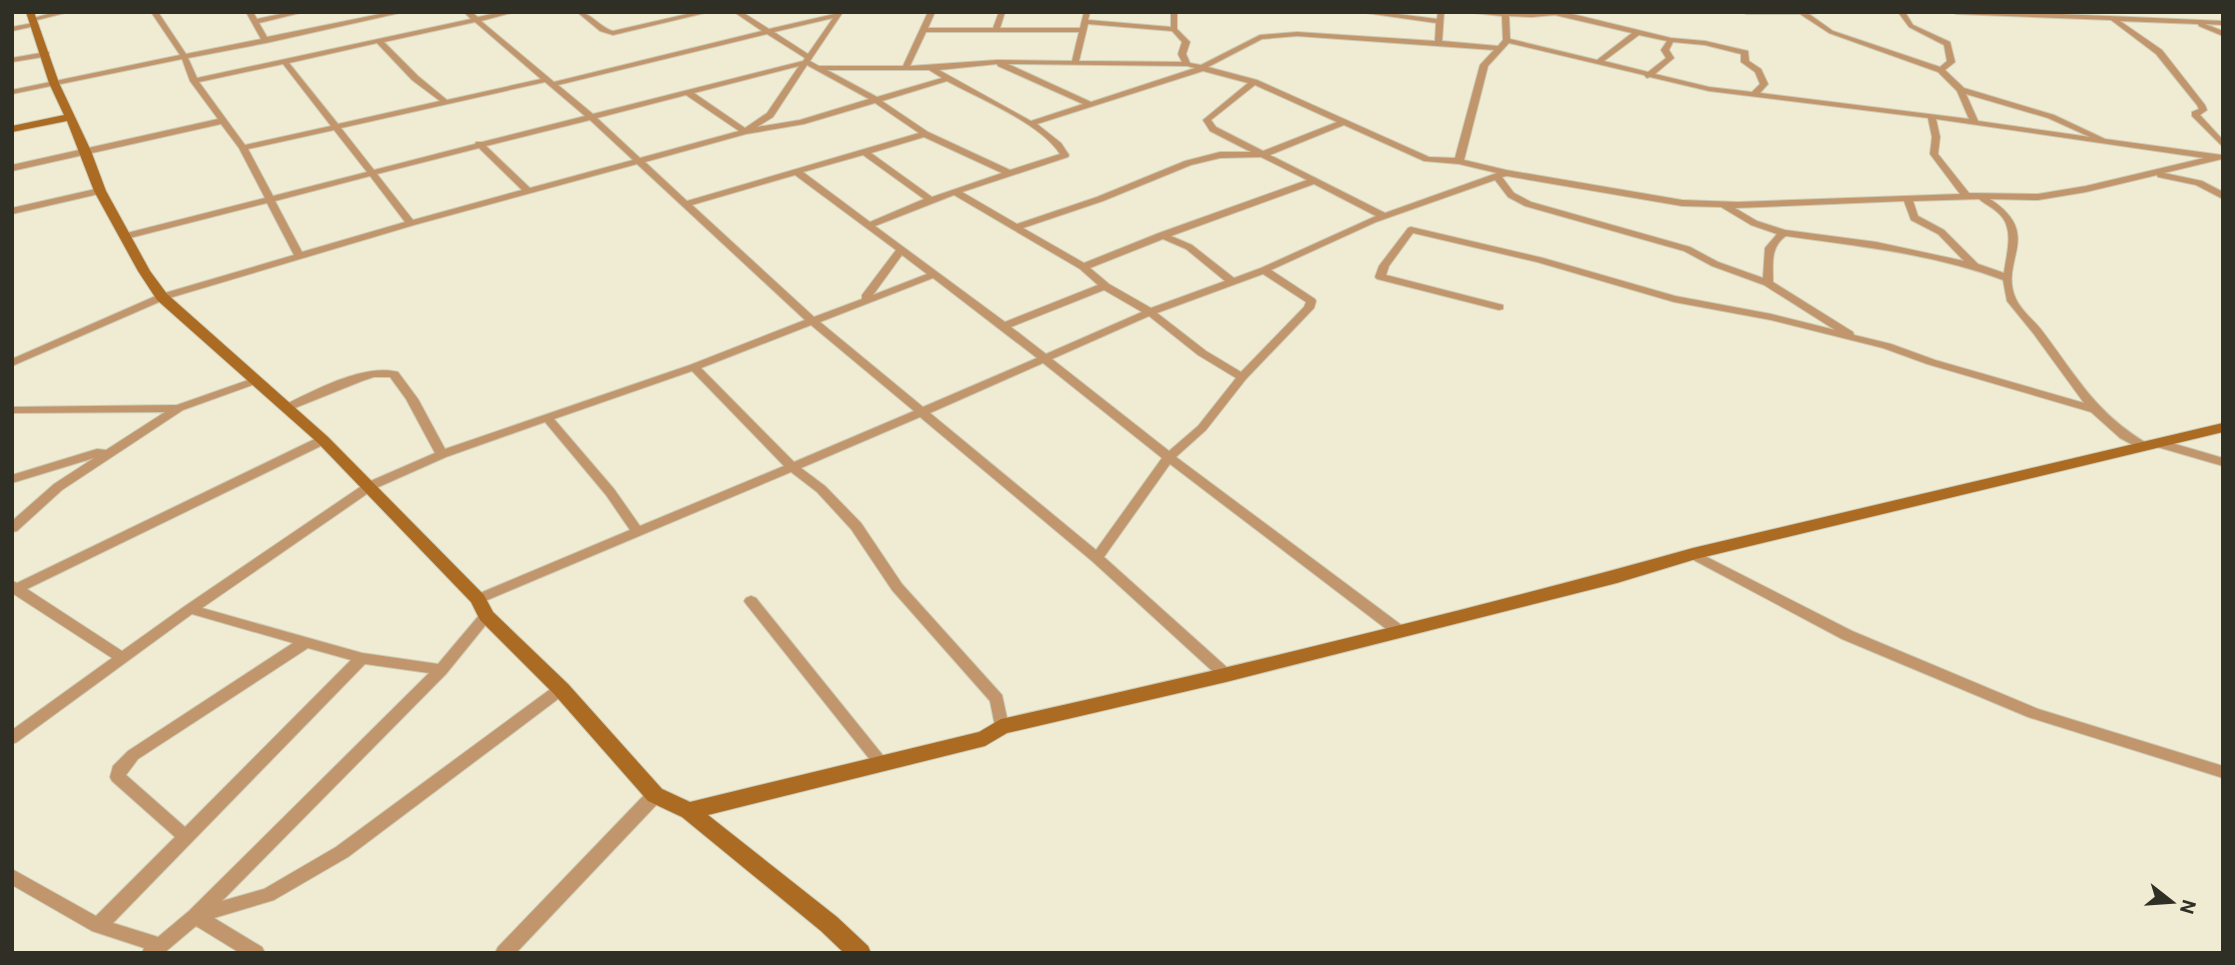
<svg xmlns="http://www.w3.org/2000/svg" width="2235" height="965" font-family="Roboto,sans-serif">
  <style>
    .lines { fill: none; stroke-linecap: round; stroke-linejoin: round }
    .street-casing { stroke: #cdcab4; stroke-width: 2 }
    .secondary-casing { stroke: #cdcab4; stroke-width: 2 }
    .street { fill: #c2966c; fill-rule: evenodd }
    .secondary { fill: #ab6b22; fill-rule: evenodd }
  </style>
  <rect width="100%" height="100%" fill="#f0ecd3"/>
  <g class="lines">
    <defs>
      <path id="street" d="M55,12h14l-36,9 -3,-2z
        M151,12h7l28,42 75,-15 -15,-27h7l4,7 33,-7h14l-45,11 8,14 123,-25h14l-138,31 -78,15 9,20 274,-59 -7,-7h7l7,5 23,-5h14l-34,9 73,61 208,-51 -28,-19h8l27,17 74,-17 -33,49 9,5h84l25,-54h7l-7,16h65l6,-16h6l-5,16h80l4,-16h6l-2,8 83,7v-15h6v17l13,13 -4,12 4,9 11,2 59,-30 37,-3 138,9 1,-18 -77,-11h23l55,7 1,-7h6l-2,29 56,5 5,-6 -1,-24 -39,-4h101l107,26 34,3 43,10 1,10 12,8 7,15 -8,9 209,26 -12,-28 -19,-19 -109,-39 -29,-19h-54l-3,-2h86l-20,2 24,17 107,36 7,-6 -3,-16 -35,-18 -11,-15h7l8,13 37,17 5,20 -10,8 19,18 90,27 51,24 117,16v4l-58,14 38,8 21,11v7l-27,-14 -38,-8 -1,-2 -71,17 -48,8 -48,-1c55,36 8,62 26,100 6,13 19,22 27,33 36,48 53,81 105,112l2,3 -6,4 -24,-13 -29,-26 -164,-48 -44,-16 -112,-28 -97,-18 -137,-40 -124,-29 -24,33 -3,9 117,30v4l-4,1 -122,-31 -2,-2 4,-11 29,-38 3,-1 132,31 132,38 96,18 64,16 -71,-45 -52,-19 -28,-15 -159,-45 -17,-9 -13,-17 -119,42 -105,48 44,29 1,2 -2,7 -68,71 -40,51 -30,27 228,170 2,4 -2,4h-10l-224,-171 -66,93 127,114 2,4 -2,4 -5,1 -5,-1 -129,-118 -172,-144 -119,51 24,18 36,37 41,61 100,111 7,32 -3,4 -5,2 -5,-2 -6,-30 -98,-111 -41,-61 -34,-37 -26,-20 -313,132 -5,-2 -2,-3 2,-3 157,-66 -24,-35 -61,-73 -99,35 -72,32 -172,119 160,45 76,11 43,-51h10l2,3 -47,58 -224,227 42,-12 72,-42 220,-162 5,-2 5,2 2,4 -2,4 -218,164 -74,43 -60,18 48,29 3,6h-25l-44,-27 -32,27h-22l2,-5 -52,-17 -80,-46v-16l84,47 79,-79 -63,-56 -2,-4 3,-11 15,-15 165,-108 -101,-29 -175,128 -5,2v-14l100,-72 -100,-65v-12l5,2 302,-146h8l2,3 -2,3 -300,146 95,62 63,-45 181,-123 69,-30 -29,-54 -16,-22h-16l-12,4 -72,29h-8l-2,-2 2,-2c32,-15 81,-43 116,-34l20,27 27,50 245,-84 115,-45 -168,-156 -223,61 -248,74 -154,67v-7l146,-64 136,-40 -27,-52 -141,36 -5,-3 2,-2 142,-36 -26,-50 -18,-24 -209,47v-6l206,-46 -28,-38 -8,-22 -170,35v-4l168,-35zM1555,15l77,18 -35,27 -87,-21 -1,-23 23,1zM833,18l-25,36 -34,-22zM475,22l66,57 -94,21 -29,-24 -34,-34zM1088,24l84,7 10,11 -4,12 4,8 -103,-1zM926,32h153l-7,29 -75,-1 -87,6zM767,34l38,24 -2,3 -210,53 -35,-29zM1639,35l28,6 -6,9 5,8 -18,14 -44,-11zM1297,36l197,14 -14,15 -25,93 -26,-1 -172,-77 -49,-13 54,-28zM1673,42l32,3 36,9v8l14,10 5,12 -8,8 -43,-5 -54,-13 19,-16 -5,-8zM377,43l35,37 28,21 -102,23 -49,-61zM1509,43l135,32 3,3 3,-1 59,14 219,27 4,19 -2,17 30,40 -222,8 -56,-2 -176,-30 -42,-10 24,-94zM283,64l48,62 -86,19 -46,-63zM997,64l1,2 85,38 -52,17 -92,-51zM1008,64l179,2 8,2 -104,34zM807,65l62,34 -69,21 -43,7 16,-10zM799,66l-32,47 -22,15 -51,-35zM827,70h102l13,8 -65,19zM1203,71l45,12 -45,37 7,11 41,21h-31l-35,9 -88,36 -80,27 -55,-32 106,-35 1,-2 -8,-12 -24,-19zM947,81c33,18 93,42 113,73l-50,16 -82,-38 -46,-31zM545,82l40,34 -103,26h-6l-1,2 -101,26 -33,-42zM1255,85l82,37 -74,29 -47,-24 -5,-7zM1966,94l82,24 42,19 -112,-16zM686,95l53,36 -99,27 -43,-40zM875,103l44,30 -232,68 -42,-39 101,-28 58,-10zM1936,119l268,39 -118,28 -48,8 -69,-1 -31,-39 2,-17zM590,120l43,40 -103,28 -44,-42zM1344,125l80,36 35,3 38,9 -112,40 -115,-58zM334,130l33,42 -94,24 -25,-47zM924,137l78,36 -70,24 -61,-44zM479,148l43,42 -109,30 -36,-46zM863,155l61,44 -54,23 -67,-50zM1261,157l46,23 -148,53 -75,30 -61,-35 80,-27 88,-36 29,-7zM795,175l101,75 -34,45v4l-48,18 -122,-112zM370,176l35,46 -103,30 -27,-51zM1507,176l175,30 39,1 30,18 26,9 -12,14 -2,30 -45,-16 -28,-15 -159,-45 -17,-9 -12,-16zM1314,184l62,32 -115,52 -27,10 -42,-33 -21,-9zM954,195l126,74 18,16 -93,37 -130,-96zM1979,199c7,6 17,10 23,18 12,15 4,39 2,56l-26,-9 -34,-34 -26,-14 -5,-15zM1904,201l7,19 27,14 26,27 -88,-19 -91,-12 -28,-9 -22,-13zM1786,236c73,10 148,18 217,44l4,21 26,32 51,70 -149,-43 -44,-16 -37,-9 -1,-3 -80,-50c0,-18 -3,-35 13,-46zM1163,239l23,10 39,32 -74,27 -42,-24 -19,-16zM902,255l25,19 -54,21zM1263,274l43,28 -2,5 -63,65 -35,-21 -49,-38zM933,278l104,80 -114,49 -103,-85zM1104,290l38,22 -96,42 -35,-27zM1149,316l49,39 38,23 -38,48 -29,25 -117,-92zM811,325l103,86 -120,51 -93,-94zM1043,363l119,95 -66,92 -166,-137zM692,371l92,95 -144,60 -26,-37 -60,-70zM308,648l43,12 -166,167 -59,-52 12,-16zM365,664l64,9 -240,238 -31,26 -45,-14z
        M577,12c14,0 22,15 36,19l83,-19h13l-96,23 -13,-4z
        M1953,12h59l211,9v4l-18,-1 18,7v5l-24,-10 -1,-2 -78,-3 42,29 43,55 2,5 -7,5 23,25v7l-31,-31v-4l7,-3 -2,-4 -41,-51 -45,-34 -155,-6z
        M33,23l3,2 -1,1 -23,5v-4z
        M46,52h3v4l-37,6v-4z
        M100,188l4,3 -1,2 -91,21v-6z
        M257,377l6,3 -2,2 -78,28 -121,80 -45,41 -5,1v-11l42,-37 40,-26 -82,25v-8l85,-26 9,1 59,-38 -153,1v-6l165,-2z
        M2158,439l65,19v8l-69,-20 -2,-3 2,-3z
        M1693,550l159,81 186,78 185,57v12l-195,-61 -186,-78 -154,-82 -2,-3 2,-3z
        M751,596l5,2 129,160 3,4 -3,4 -5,2 -5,-2 -129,-162 -2,-3 2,-3z
        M655,789l6,1 2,5 -2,5 -145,153h-21l3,-6 151,-157z"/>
      <path id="secondary" d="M26,12h8l25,71 32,68 15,40 44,80 17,23 161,143 156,158 9,17 75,72 94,105 28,13 289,-70 22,-13c232,-52 463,-107 692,-171l530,-125v9l-527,127 -79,24 -391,99 -219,51 -22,13 -277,69 129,102 31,29 3,7h-27l-23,-22 -139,-114 -34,-16 -94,-107 -74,-74 -9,-18 -153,-159 -161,-143 -19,-29 -44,-80 -27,-70 -55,11v-6l52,-11 -15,-32z"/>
    </defs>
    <use href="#street" class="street-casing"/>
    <use href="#secondary" class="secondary-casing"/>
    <use href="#street" class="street"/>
    <use href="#secondary" class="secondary"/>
  </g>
  <rect width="2235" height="965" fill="none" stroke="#302f25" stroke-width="28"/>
  <g transform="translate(2172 902) rotate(107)" stroke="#f0ecd3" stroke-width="5" paint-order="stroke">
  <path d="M0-5L12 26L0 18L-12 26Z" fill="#302f25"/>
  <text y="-10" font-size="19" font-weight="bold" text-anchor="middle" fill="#302f25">N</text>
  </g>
</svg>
